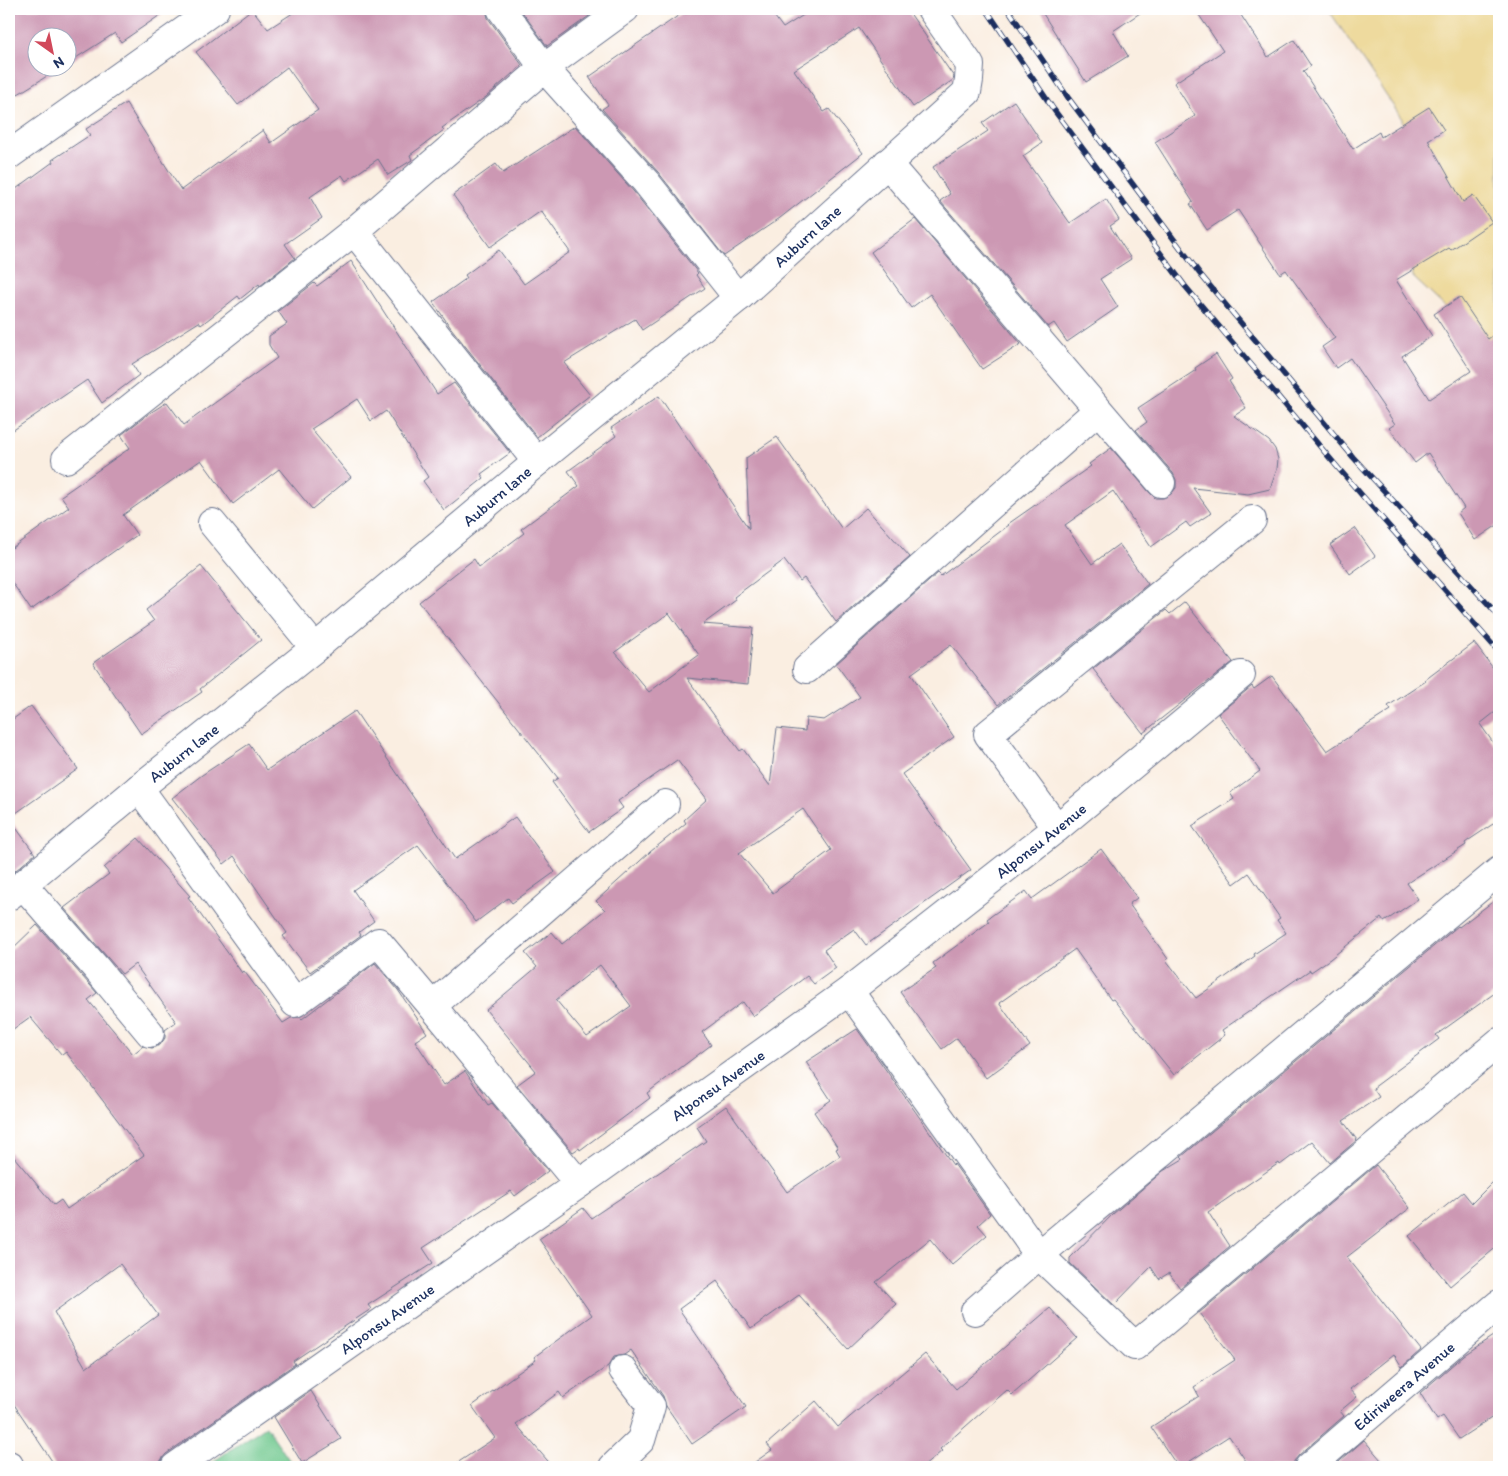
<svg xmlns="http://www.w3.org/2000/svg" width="1508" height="1476" font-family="Itim,sans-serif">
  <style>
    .green { fill: #70c88e; stroke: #467c76 }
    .sand { fill: #eeda9e; stroke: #84847e }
    .building { fill: #cc98b3; fill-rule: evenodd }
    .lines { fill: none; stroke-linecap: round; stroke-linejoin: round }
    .minor-casing { stroke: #69728c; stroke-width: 30 }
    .highway-casing { stroke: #69728c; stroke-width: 30 }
    .minor { stroke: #fff; stroke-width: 28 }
    .highway { stroke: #fff; stroke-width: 28 }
    .rail-casing { stroke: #1b2f5e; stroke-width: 5.5 }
    .rail { stroke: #fff; stroke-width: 4; stroke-dasharray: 11; stroke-linecap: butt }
    .labels { text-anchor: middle; stroke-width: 4; stroke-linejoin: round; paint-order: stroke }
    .street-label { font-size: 16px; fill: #1b2f5e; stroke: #fff }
  </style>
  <rect width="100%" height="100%" fill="#fff"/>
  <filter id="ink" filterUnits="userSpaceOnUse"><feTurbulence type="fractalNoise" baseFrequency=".02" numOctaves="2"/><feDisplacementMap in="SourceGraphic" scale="10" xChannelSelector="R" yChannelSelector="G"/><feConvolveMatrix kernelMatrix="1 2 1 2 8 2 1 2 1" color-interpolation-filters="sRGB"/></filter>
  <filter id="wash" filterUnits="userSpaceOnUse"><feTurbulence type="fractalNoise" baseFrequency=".0096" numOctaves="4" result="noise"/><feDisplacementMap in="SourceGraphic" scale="20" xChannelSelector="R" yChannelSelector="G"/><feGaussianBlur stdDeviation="1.12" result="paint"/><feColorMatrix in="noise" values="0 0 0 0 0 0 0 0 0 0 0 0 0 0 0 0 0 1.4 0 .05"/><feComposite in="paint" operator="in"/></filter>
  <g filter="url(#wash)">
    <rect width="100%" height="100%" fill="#faeee1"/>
    <path class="green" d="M266,1426l28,41h-89z"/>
    <path class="sand" d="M1328,9h171v344l-10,-5 -76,-71 -11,-158z"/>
    <g id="blocks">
      <path class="building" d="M20,9h149l-48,33 -6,-9 -47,30v-25h-30v30h22l-42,26 -9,-15v-63z
        M252,9l16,20 31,-20h187l2,9 34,47 -36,32 -44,31 2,2 -34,25 2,5 -24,15 -10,-16 -32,22 -4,-6 -32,22 12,21 -37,26 10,14 -35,28 -1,-2 -19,15 -2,-3 -37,29 -2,-3 -67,42 7,11 -37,28 -15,-23 -78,53v-239l44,-32 -1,-2 38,-25 -4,-6 40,-26 55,87 82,-60 8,13 47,-33 -31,-43 -49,38 -42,-53z
        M520,9h79l-52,37z
        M688,9h81l14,19 30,-19h94l47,68 -1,3 -40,27 -54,-79 -65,42 30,42 5,-3 34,44 -83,65 -56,38 -66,-84 -56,-63 6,-4 -19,-28z
        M1040,9h106l-33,22 15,25 -42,26z
        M1195,9h42l31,48 26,-17 17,26 -8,5 50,78 26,-17 2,5 48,-30 15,23 -16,10 35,62 10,-7 19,27 -41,28 -2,-2 -53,32 36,56 -30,20 27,43 42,-28 -37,-57 26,-17 28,42 11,-8v193l-24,16 -17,-27 6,-5 -36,-55 -13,10 -26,-35 6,-4 -45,-66 -14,10 -14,-21 13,-9 -49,-68 -6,4 -42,-64 -31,20 -17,-26 3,-2 -38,-60 40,-26 -21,-33 49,-32z
        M1014,101l28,42 -19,13 47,67 36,-24 13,21 -9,6 21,33 -31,20 18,28 -51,35 -13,-19 -6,4 -108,-126 10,-7 -17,-27 55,-36 -6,-8z
        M575,126l59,66 64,81 -2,2 9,13 -63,42 -7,-11 -71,44 26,32 -53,42 -86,-109 -18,-26 34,-24 -2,-3 34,-25 25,34 46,-32 -29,-41 -51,36 -37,-52 43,-31 7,9z
        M915,219l106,125 -39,25 -52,-75 -19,14 -40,-56z
        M351,261l86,133 17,-11 56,70 -29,21 3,4 -40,32 -21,-29 5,-4 -42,-66 -15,10 -14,-22 -46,30 40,48 -39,32 -33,-40 -46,35 -32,-44 -78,55 14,20 -106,75 -22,-32v-28l60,-43 -8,-11 69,-48 -9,-13 26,-20 20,-13 17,23 93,-67 -8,-13v-9l18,-12 -9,-13 36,-28 3,3z
        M1216,354l16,25 -3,2 17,27 -12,8 35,25 6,8 3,10 -1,10 -7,20 -22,5 -55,-6 18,25 -21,14 -4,-5 -35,25 -38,-56 -48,34 27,39 27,-20 29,40 -150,121 -47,-60 -40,29 43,63 -52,37 69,96 -105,75 -12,-16 -30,21 12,18 -22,16 -7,-8 -54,40 -10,-14 -41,30 9,13 -64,48 3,5 -70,52 -1,-2 -6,4 -56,-67 19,-14 -50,-61 51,-43 -12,-14 27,-21 10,12 43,-34 -9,-9 54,-49 36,-29 -2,-3 23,-21 -30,-39 -59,41 5,7 -34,24 -37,-50 6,-4 -139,-176 55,-43 5,8 45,-34 -3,-4 58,-43 -11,-15 48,-35 -5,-8 48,-32 90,133 -3,-71 31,-21 65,92 24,-21 44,49 -74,65 -32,-44 -4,3 -16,-21 -50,37 2,3 -33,24 50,4 -5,56 -61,-6 53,73 3,-2 27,37 7,-58 28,3 1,-13 18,2 36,-23 -24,-33 102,-91 3,3 68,-51 -1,-1 83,-58 -2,-2 22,-16 39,45 5,5h8l8,-4 5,-6v-8l-3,-7 -37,-43 11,-8 -9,-14 58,-38 -1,-2zM669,613l30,42 -50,37 -34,-40zM803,809l28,41 -58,43 -34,-40zM600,965l31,41 -44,31 -31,-37z
        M1355,528l20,28 -25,18 -20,-29z
        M201,566l60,74 -61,49 2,3 -61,42 -48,-71 61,-42 -8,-11z
        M1185,602l48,60 -90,71 -50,-64 73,-59 4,4z
        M1474,643l25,33v33l-19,15 19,27v69l-30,20 -4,3 1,2 -59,38 11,16 -34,23 -3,-4 -51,41 -19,13 -1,-2 -88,60 3,5 -51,40 -61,-76 -2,1 -36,-51 -76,54 31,43 -44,32 -29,-40 -15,11 -42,-57 36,-24 -3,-5 56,-41 -2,-3 39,-28 6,8 69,-50 36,49 -8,6 39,55 -2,1 30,38 59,-42 -1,-2 32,-21 -9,-13 3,-2 -31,-45 -15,11 -42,-58 42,-27 -4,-6 30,-22 -42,-57 34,-28 2,3 18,-13 55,75 64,-41 -3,-4 38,-25 -1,-1z
        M31,706l47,63 -69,49 26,36 -26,22v-154z
        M355,711l100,148 60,-42 40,55 -43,31 -4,-5 -32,24 -58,-77 -65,45 21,31 -15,11 2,3 -51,37 -27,-36 4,-3 -53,-77 -10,8 -52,-66 30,-23 47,-31 18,26z
        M138,838l52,58 -2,1 54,76 2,-2 39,52 8,-5 9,-1 2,2 73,-56 23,27 29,43 -12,8 29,44 21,-14 23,34 4,-2 56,68 -33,25 -4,-5 -88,57 10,15 -65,42 3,4 -78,52 2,3 -129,90 -5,6 -1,7h-104l-47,-70v-246l45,54 7,-5 6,9 77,-54 -78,-103 -4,3 -32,-38 -21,15v-80l28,-27 60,68 -9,7 45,54 10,-8 9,2 8,-3 5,-7v-8l11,-8 -41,-58 -13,10 -58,-66 45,-34 -5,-6zM120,1264l38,51 -72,53 -32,-56z
        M1499,897v93l-63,45 3,4 -66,49 6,9 -36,24 14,19 -27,23 -18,-22 -32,24 -1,-2 -71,49 22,34 -50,42 -11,-15 -10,6 -8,-12 -37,38 -44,-42v-5l43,-44 50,-43 20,-12 -2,-2 277,-231 1,1z
        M857,1029l96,136 1,-1 36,50 -12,11 9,10 -35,30 -22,-26 -54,43 20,22 -48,45 -49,-54 -48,34 -34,-48 -38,28 67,98 -54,37 -26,-38 -3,-10 -32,-46 -7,5 -10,2 -6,9 -45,32 -4,-6 -43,32 37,43h-102l44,-29 -23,-32 64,-46 -2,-3 58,-42 -53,-76 44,-31 8,10 115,-77 -9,-14 29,-21 61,86 53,-36 -4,-7 2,-1 -24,-36 17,-12 -25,-38z
        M1376,1165l34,43 -63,49 74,93 -19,17 -8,-13 -44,35 7,8 -17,14 4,5 -45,39 -5,6v6h-44l-21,-31 -48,31h-3l-27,-40 48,-31 -5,-9 41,-27 -36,-47z
        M1499,1176v69l-49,41 -41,-50 54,-44 9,11z
        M1050,1308l27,30 -65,57 -5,-5 -67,59 2,2 -19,16h-175l24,-17 -5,-6 49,-43 22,26 87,-73 31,35z
        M1499,1332v81l-40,26 -16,-23 -6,4 -17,-27 44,-38z
        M311,1391l30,48 -39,24 -28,-46z
        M1364,1440l23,27h-54z"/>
    </g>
  </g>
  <g filter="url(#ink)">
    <use href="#blocks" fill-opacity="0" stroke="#69728c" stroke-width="1"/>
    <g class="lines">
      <defs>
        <g id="minor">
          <path d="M501,9l43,59 102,114 92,116"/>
          <path d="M9,155l206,-146"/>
          <path d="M887,163l274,320"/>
          <path d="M354,231l183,231"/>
          <path d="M66,459l288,-228 190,-163 81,-59"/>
          <path d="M212,523l103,125"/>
          <path d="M807,669l291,-259"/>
          <path d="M139,788l156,215 83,-61 54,64 147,178"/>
          <path d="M1057,828l-69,-94 264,-214"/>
          <path d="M1499,871l-460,384 96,91 364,-304"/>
          <path d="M23,885l73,83 54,65"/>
          <path id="s1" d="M9,896l130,-108 176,-140 222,-186 201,-164 229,-206 2,-12 1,-15 -39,-56"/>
          <path d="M849,991l190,264 -64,56"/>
          <path d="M432,1006l233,-202"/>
          <path id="s2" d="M175,1467l404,-283 270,-193 208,-163 184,-153"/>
          <path d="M613,1467l28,-27 10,-34 -28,-36"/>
          <path id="s3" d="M1309,1467l190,-163"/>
        </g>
        <path id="highway" d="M9,1465l1,2"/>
      </defs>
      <use href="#minor" class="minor-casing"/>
      <use href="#highway" class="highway-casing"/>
      <use href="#minor" class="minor"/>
      <use href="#highway" class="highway"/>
      <defs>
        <path id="rail" d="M986,9l68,101 131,176 154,183 160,183
          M1008,9l61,90 131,175 153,183 146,159"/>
      </defs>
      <use href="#rail" class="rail-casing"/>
      <use href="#rail" class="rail"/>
    </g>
  </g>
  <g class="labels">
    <g class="street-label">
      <text dy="6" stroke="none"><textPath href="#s1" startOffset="1036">Auburn lane</textPath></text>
      <text dy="6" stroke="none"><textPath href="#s1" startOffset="631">Auburn lane</textPath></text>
      <text dy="6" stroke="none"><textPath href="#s1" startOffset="226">Auburn lane</textPath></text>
      <text dy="6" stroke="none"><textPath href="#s2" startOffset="1069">Alponsu Avenue</textPath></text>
      <text dy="6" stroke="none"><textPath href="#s2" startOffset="664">Alponsu Avenue</textPath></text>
      <text dy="6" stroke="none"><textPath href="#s2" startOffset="259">Alponsu Avenue</textPath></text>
      <text dy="6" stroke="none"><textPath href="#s3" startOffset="125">Ediriweera Avenue</textPath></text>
    </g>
  </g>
  <rect width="1508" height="1476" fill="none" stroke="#fff" stroke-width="30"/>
  <g transform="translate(52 52) rotate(147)"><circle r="24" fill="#ffffff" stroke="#a4acbf"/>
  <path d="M0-4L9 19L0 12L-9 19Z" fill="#d1495b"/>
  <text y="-8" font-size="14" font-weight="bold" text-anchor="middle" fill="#1b2f5e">N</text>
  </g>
</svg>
